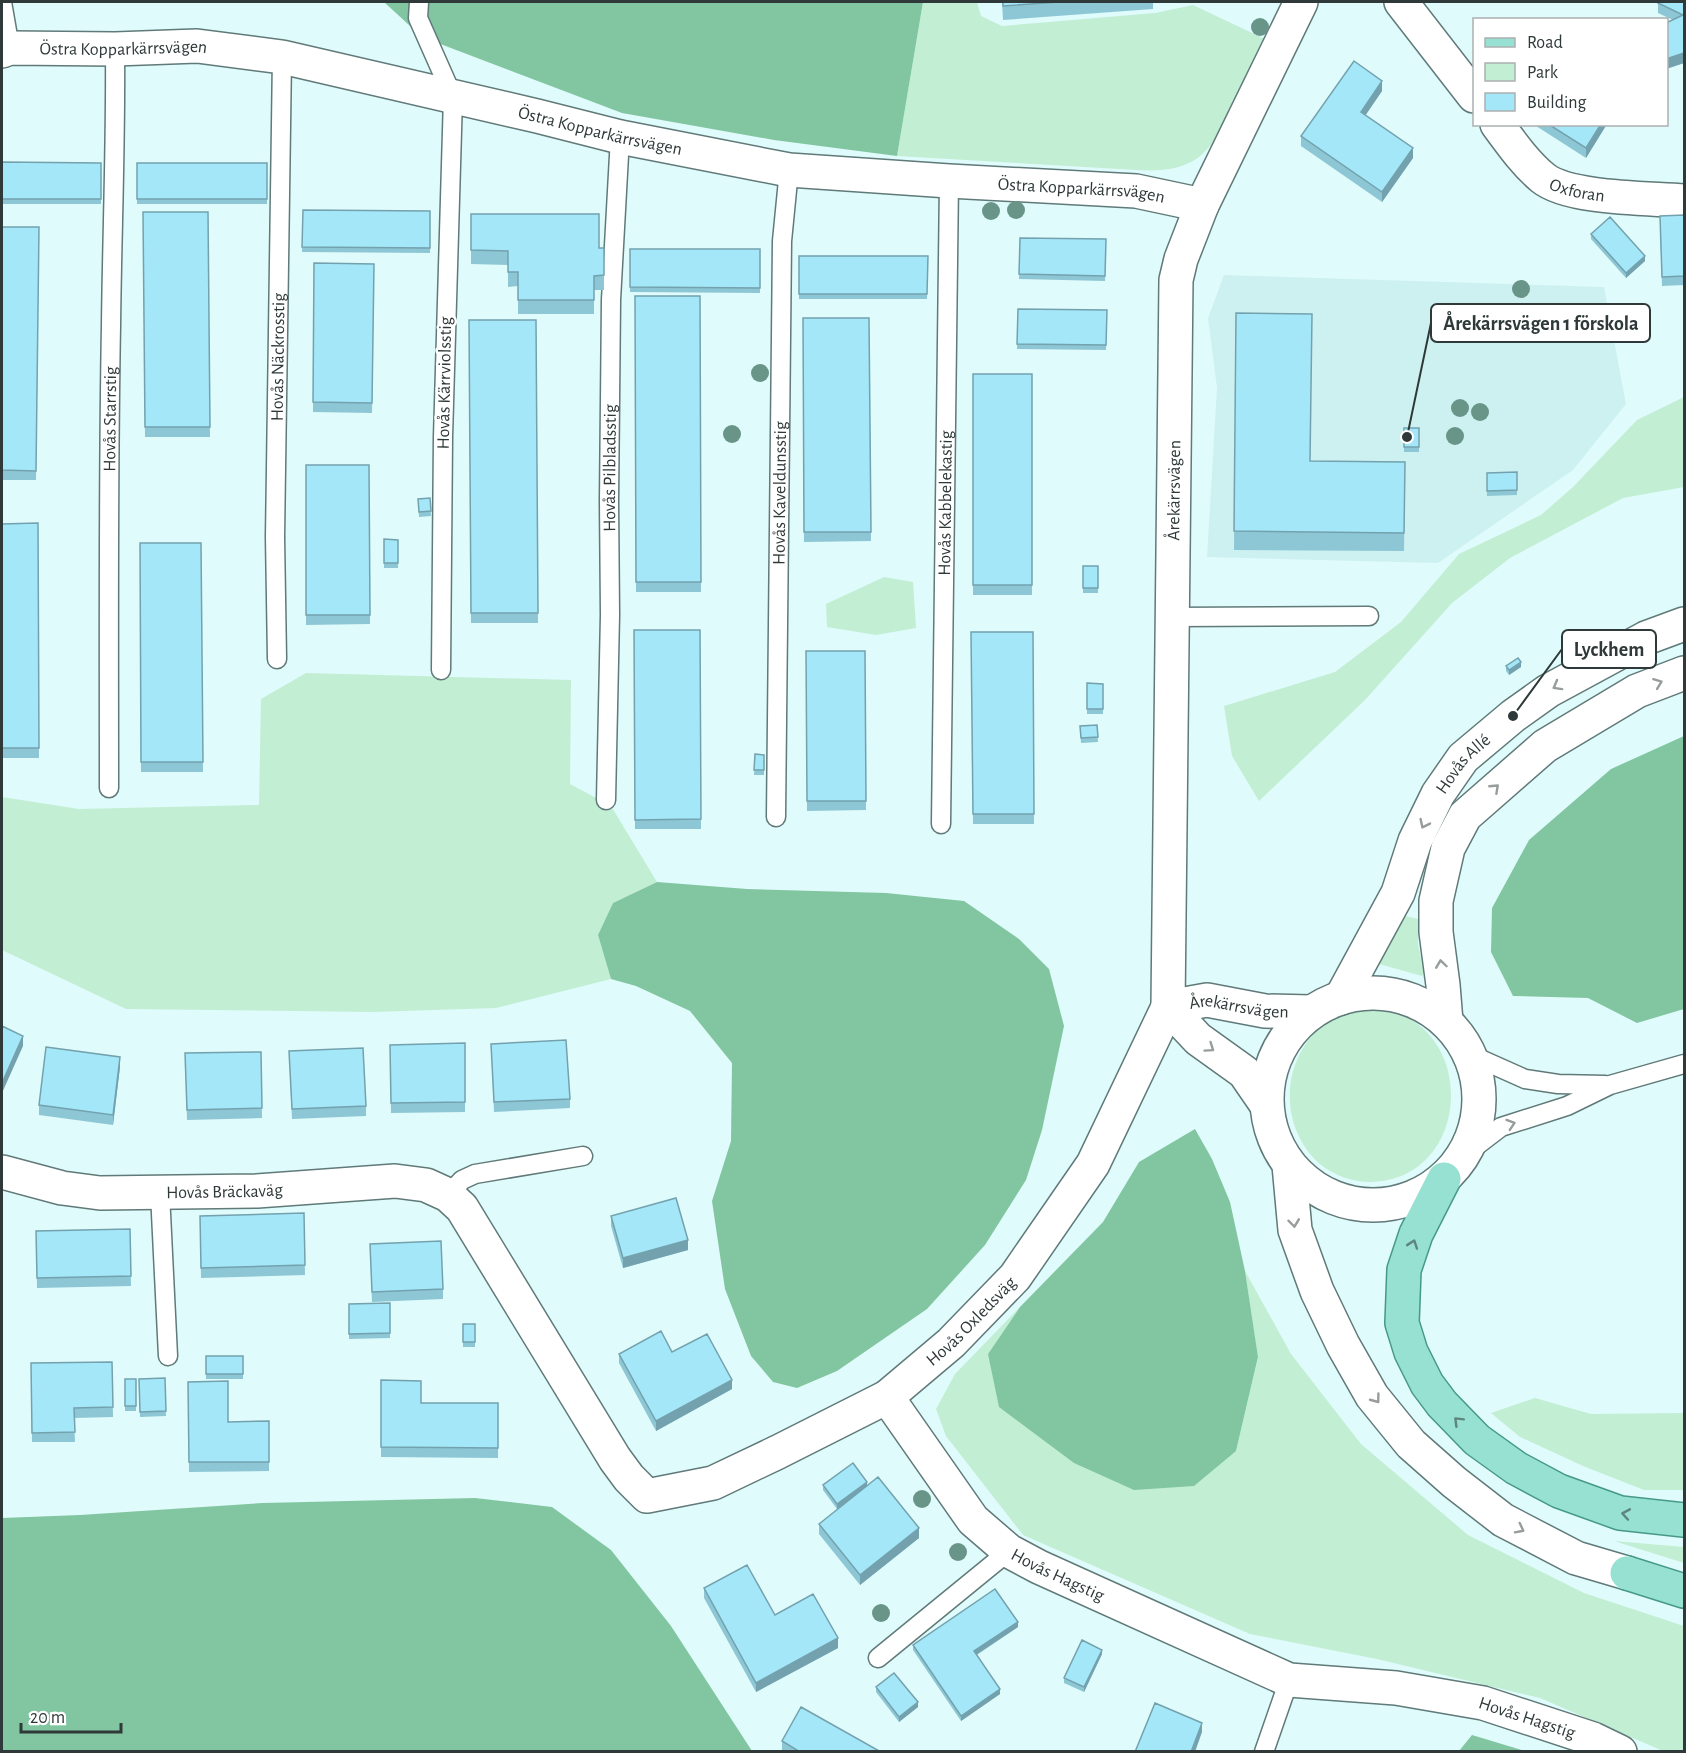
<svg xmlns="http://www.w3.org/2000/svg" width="1686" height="1753" font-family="'Alegreya Sans',sans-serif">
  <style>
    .built { fill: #cdf1f1 }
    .green { fill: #c2eed4 }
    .forest { fill: #81c6a1 }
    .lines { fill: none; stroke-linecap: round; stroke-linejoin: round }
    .service-casing { stroke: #607979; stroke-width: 21 }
    .minor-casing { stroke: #607979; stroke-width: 36 }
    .tertiary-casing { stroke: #607979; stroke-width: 36 }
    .primary-casing { stroke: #46998a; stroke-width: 36 }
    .service { stroke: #fff; stroke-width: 18 }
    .minor { stroke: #fff; stroke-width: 33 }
    .tertiary { stroke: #fff; stroke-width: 33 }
    .primary { stroke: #97e1d3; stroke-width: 33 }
    .tree { fill: #699588 }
    .wall { fill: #8dc7d5 }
    .shaded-wall { fill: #73a2ae }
    .building { fill: #a4e7f8; stroke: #73a2ae; stroke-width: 1.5 }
    .oneway { stroke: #979c9c }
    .oneway2 { stroke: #5e857e }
    .labels { text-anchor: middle; stroke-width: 5; stroke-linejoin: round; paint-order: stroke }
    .street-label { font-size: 18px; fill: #2f3939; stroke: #fff }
    .leader { fill: none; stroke: #2f3939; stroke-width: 2 }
    .callout-dot { fill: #2f3939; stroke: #fff; stroke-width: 2 }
    .callout { fill: #fff; stroke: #2f3939; stroke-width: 2 }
    .callout-label { font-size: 20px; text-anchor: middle; font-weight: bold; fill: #2f3939 }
  </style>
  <rect width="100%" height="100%" fill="#e0fbfb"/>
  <path class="built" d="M1224,275l380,12 22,117 -53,66 -135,93 -231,-6 10,-169 -9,-70z"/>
  <path class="green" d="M923,2h54l4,14 21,10 153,-13 38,-8 74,35c-16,32 -45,108 -76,122 -18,9 -36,9 -55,8l-239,-14z
    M1684,397v90l-61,11 -113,60 -58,45 -87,97 -106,101 -27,-45 -8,-50 111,-34 66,-50 58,-68 82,-39 32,-28 64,-67z
    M884,577l29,5 3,46 -40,7 -49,-8 -1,-23z
    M306,673l265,7 -1,104 41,22 46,76 -44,21 -15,32 13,44 -115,29 -124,4 -246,-3 -124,-59v-153l77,12 180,-4 2,-106z
    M1405,916l13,3v25l6,28 -2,4 -43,-12z
    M1358,1009c7,0 16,-1 23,0 99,16 91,172 -11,173 -24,0 -49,-12 -63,-32 -37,-51 -12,-128 51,-141z
    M1245,1271l46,83 70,90 107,91 116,58 100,33v125h-21l-123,-53 -163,-39 -127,-25 -227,-99 -77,-99 -10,-27 19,-35 65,-67 -32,47 248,97 22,-93z
    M1535,1398l56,16 93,-1v77h-40l-61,-24 -63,-29 -29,-24z
    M1614,1541l70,6v16z"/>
  <path class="forest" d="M384,2h539l-26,154 -123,-16 -152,-27 -200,-76z
    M1684,736v273l-47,14 -49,-25 -75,-2 -22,-44 1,-44 37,-68 82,-71z
    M657,882l90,7 139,4 78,8 55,38 30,30 15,57 -22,104 -16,50 -41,65 -58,64 -90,62 -40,17 -24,-6 -22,-26 -26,-67 -13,-88 19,-60 1,-78 -42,-52 -54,-25 -25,-7 -13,-44 15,-32z
    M1195,1129l17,30 18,43 15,69 13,86 -22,94 -42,35 -60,4 -60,-27 -75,-56 -11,-53 32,-47 83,-85 36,-60z
    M475,1498l77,9 59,43 60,76 81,125h-750v-233l78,-3 183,-12z
    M1472,1735l53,16h-66z"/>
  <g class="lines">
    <defs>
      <g id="service">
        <path d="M2,2l8,46"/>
        <path d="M419,2l-1,16 35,79 -10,340 -2,233"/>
        <path d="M1173,617l196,-1"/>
        <path id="s1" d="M277,659l-2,-122 7,-480"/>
        <path id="s2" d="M109,788c0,-154 -1,-308 2,-462 1,-92 5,-184 4,-277"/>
        <path id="s3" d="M606,800l4,-185 -1,-114 2,-201 9,-163"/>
        <path id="s4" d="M776,817l6,-576 7,-71"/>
        <path id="s5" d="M941,824l8,-643"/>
        <path d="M1469,1054l56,25 33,5 47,1"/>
        <path d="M1463,1156l38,-29 66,-21 43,-21 74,-21"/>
        <path d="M160,1193l8,163"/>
        <path d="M448,1195l14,-15 13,-6 108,-18"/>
        <path d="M878,1658l131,-107"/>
        <path d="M1264,1752l25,-72"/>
      </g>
      <g id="minor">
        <path d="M1401,2l73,94"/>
        <path id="s6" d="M2,51l8,-3 105,1 82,-3 85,11 255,59 83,21 169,33 160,11 187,10 66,14"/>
        <path id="s7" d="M1497,124c14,19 28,39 46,54 26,21 106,20 141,23"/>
        <path id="s8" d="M2,1172l60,16 38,5 157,-2 138,-10 31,4 22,10 14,13 153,251 14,19 18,18 66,-13 65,-31 109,-55 64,-54 64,-66 78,-113 75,-157"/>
        <path id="s9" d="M887,1397l86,123 36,31 30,16 250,113 107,8 87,15 110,36 27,13"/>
      </g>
      <g id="tertiary">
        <circle cx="1373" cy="1099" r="106"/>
        <path id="s10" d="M1341,998l57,-105 17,-52 23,-47 25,-36 50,-42 35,-25 98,-53 38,-14"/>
        <path id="s11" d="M1168,1007l39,-7 58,11 46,1"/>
        <path d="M1446,1022l-3,-37 -7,-53v-31l12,-53 17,-32 80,-70 92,-55 47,-18"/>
        <path id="s12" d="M1266,1104l-22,-32 -46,-33 -30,-32 8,-727 5,-21 21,-54 99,-203"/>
        <path d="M1289,1165l6,65 22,61 26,54 29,51 39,48 43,38 49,38 73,38 51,15"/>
      </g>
      <path id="primary" d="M1444,1179l-28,55 -12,36 -2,53 9,29 16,32 15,20 35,36 39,28 43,23 61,22 64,7
        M1627,1573l57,18"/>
    </defs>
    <use href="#service" class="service-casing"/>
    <use href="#minor" class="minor-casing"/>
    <use href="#tertiary" class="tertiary-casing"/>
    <use href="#primary" class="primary-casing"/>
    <use href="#service" class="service"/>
    <use href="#minor" class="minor"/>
    <use href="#tertiary" class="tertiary"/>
    <use href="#primary" class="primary"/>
  </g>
  <g class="tree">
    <circle cx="1260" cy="27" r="9"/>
    <circle cx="1016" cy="210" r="9"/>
    <circle cx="991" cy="211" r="9"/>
    <circle cx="1521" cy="289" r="9"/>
    <circle cx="760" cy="373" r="9"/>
    <circle cx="1460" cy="408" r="9"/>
    <circle cx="1480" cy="412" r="9"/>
    <circle cx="732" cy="434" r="9"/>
    <circle cx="1455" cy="436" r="9"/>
    <circle cx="922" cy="1499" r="9"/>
    <circle cx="958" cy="1552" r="9"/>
    <circle cx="881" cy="1613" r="9"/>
  </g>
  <path class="wall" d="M1002,2h151v7l-150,11z
    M1684,2v61l-18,6v-46l7,-3 -15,-7v-10z
    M1382,91l-17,24 48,43 -31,44 -81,-56v-10z
    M1533,124h74l-21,34z
    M2,162l99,1v41h-99z
    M137,163h130v41h-130z
    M303,210l127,1v42l-128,-1z
    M143,212h65l2,225h-65z
    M471,214l128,34h5v42h-10v24h-76v-28l-10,1v-22l-37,-1z
    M1684,215v70l-22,1 -2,-60z
    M2,227h37l-3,253h-34z
    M1591,234l54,27 -19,17 -35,-39z
    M1020,238l86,1 -1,42 -86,-2z
    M630,249h130v44l-130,-1z
    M799,256h129l-1,43h-128z
    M314,263l60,1 -2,149 -59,-1z
    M635,296h65l1,296h-65z
    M1018,309l89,1 -1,40 -89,-1z
    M1236,313l74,148 95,1 -1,89 -170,-1z
    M803,318h66l2,223 -67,1z
    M469,320h67l2,303h-67z
    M973,374h59v221h-59z
    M1404,428h15v24h-15z
    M306,465h63l1,159 -64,1z
    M1517,472v23l-30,1v-23z
    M430,498l1,18 -12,1 -1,-18z
    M38,523l1,235h-37v-234z
    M384,539l14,1v28h-14z
    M140,543h61l2,229h-62z
    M1083,566h15v27h-15z
    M634,630h66l1,199h-66z
    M971,632h62l1,192h-61z
    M806,651h59l1,159 -59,1z
    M1506,666l15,1 -12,8 -3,-4z
    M1087,683l16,1v30h-16z
    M1097,725l1,17 -17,1 -1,-17z
    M755,754l9,16v5h-10z
    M465,1043v69l-74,1 -1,-68z
    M491,1044l79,55v9l-76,4z
    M289,1051l77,55v10l-74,3z
    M261,1052l1,66 -75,2 -2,-67z
    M120,1067l-7,58 -74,-10v-10z
    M304,1213l1,62 -104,3 -1,-62z
    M611,1216l77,34 -65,18 -12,-42z
    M130,1229l1,57 -94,2 -1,-57z
    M370,1244l73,45v10l-71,3z
    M390,1303v35l-41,1v-35z
    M463,1324h12v23h-12z
    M672,1352l60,37 -76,42 -37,-68v-9z
    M206,1356h37v23h-37z
    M112,1362l1,55 -39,1 1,24h-43l-1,-79z
    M165,1378l1,38 -26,1 -1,-38z
    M125,1379h11v32h-11z
    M381,1380l40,23h77v55l-117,-1z
    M188,1382l40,40 41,-1v50l-80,1z
    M823,1485l44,1 52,52 -59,47 -41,-51v-10l34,-27 -16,12 -14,-19z
    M704,1588l71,27 63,33 -82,44 -52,-94z
    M1018,1627l-41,28 23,39 -39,27 -48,-71v-5z
    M1102,1654l-18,38 -20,-9v-5z
    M876,1687l42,20 -19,15 -23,-30z
    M782,1741l99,11h-98l-1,-1z"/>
  <path class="shaded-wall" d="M1684,53v10l-18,6v-10z
    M1382,81v10l-21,31v-10z
    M1601,124h6l-21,34v-10z
    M1413,148v10l-31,44v-10z
    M1645,256v5l-19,17v-5z
    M1521,662v5l-12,8v-5z
    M23,1036v10l-21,47v-10z
    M120,1057v10l-7,58v-10z
    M688,1240v10l-65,18v-10z
    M732,1380v9l-76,42v-10z
    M867,1482v5l-30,22v-5z
    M919,1528v10l-59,47v-10z
    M1018,1622v5l-44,29v-5z
    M838,1638v10l-82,44v-9z
    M1102,1650v4l-18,38v-5z
    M1000,1689v5l-39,27v-5z
    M918,1702v5l-19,15v-5z
    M1202,1723v9l-7,20h-4z"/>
  <path class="building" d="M1003,2h56l-56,4z
    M1659,2h25v51l-18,6v-36l17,-8 -25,-12z
    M1354,61l28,20 -21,31 52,36 -31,44 -81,-56z
    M1548,124h53l-15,24z
    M2,162l99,1v36h-99z
    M137,163h130v36h-130z
    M303,210l127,1v37l-128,-1z
    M143,212h65l2,215h-65z
    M471,214h128v34h5v27l-10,1v24h-76v-28h-10v-21l-37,-1z
    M1684,215v61l-22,1 -2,-61z
    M1610,217l35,39 -19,17 -35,-39z
    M2,227h37l-3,244 -34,-1z
    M1020,238l86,1 -1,37 -86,-2z
    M630,249h130v39l-130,-1z
    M799,256h129l-1,38h-128z
    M314,263l60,1 -2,139 -59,-1z
    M635,296h65l1,286h-65z
    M1018,309l89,1 -1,35 -89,-1z
    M1236,313l76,1 -2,147 95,1 -1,71 -170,-2z
    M803,318h66l2,214h-67z
    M469,320h67l2,293h-67z
    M973,374h59v211h-59z
    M1404,428h15v19h-15z
    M306,465h63l1,150h-64z
    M1517,472v18l-30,1v-18z
    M430,498l1,13 -12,1 -1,-13z
    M38,523l1,225h-37v-224z
    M384,539l14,1v23h-14z
    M140,543h61l2,219h-62z
    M1083,566h15v22h-15z
    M634,630h66l1,189 -66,1z
    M971,632h62l1,182h-61z
    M806,651h59l1,150h-59z
    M1518,658l3,4 -12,8 -3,-4z
    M1087,683l16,1v25h-16z
    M1097,725l1,12 -17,1 -1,-12z
    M755,754l9,1v15h-10z
    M2,1026l21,10 -21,47z
    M566,1040l4,59 -76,3 -3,-58z
    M465,1043v59l-74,1 -1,-58z
    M46,1047l74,10 -7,58 -74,-10z
    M363,1048l3,58 -74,3 -3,-58z
    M261,1052l1,56 -75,2 -2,-57z
    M676,1198l12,42 -65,18 -12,-42z
    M304,1213l1,52 -104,3 -1,-52z
    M130,1229l1,47 -94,2 -1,-47z
    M441,1241l2,48 -71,3 -2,-48z
    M390,1303v30l-41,1v-30z
    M463,1324h12v18h-12z
    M661,1331l11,21 35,-18 25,46 -76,41 -37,-67z
    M206,1356h37v18h-37z
    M112,1362l1,45 -39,1 1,24 -43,1 -1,-70z
    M165,1378l1,33 -26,1 -1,-33z
    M125,1379h11v27h-11z
    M381,1380l40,1v22h77v45l-117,-1z
    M228,1381v41l41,-1v41h-80l-1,-80z
    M853,1463l14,19 -30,22 -14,-19z
    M878,1477l41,51 -59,47 -41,-51z
    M747,1565l28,50 38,-21 25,44 -82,45 -52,-95z
    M995,1589l23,33 -44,29 26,38 -39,27 -48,-71z
    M1082,1640l20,10 -18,37 -20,-9z
    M894,1673l24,29 -19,15 -23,-30z
    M1155,1703l47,20 -11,29h-56z
    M801,1707l80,45h-81l-18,-11z"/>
  <defs><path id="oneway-chevron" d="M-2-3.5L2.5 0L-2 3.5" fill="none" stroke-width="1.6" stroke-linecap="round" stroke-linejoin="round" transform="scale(1.5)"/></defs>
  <g class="oneway">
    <use href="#oneway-chevron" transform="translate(1658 683) rotate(-21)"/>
    <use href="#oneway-chevron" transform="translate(1557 686) rotate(151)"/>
    <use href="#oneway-chevron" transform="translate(1495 788) rotate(-43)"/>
    <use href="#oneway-chevron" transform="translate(1424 824) rotate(116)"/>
    <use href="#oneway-chevron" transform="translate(1441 964) rotate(-98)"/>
    <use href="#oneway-chevron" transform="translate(1210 1048) rotate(35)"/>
    <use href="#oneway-chevron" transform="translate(1511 1124) rotate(-18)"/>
    <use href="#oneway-chevron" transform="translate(1294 1223) rotate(83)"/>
    <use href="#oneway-chevron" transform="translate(1376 1399) rotate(53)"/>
    <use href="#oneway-chevron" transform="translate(1520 1529) rotate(27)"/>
  </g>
  <g class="oneway2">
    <use href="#oneway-chevron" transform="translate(1413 1244) rotate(-71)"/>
    <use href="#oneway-chevron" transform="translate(1458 1421) rotate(-135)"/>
    <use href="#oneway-chevron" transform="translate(1626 1514) rotate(-170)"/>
  </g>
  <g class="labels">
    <g class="street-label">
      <text dy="6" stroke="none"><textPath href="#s6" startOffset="122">Östra Kopparkärrsvägen</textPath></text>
      <text dy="6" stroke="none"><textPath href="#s6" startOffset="608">Östra Kopparkärrsvägen</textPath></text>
      <text dy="6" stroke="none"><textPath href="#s7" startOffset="108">Oxforan</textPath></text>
      <text dy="6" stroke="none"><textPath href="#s6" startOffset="1094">Östra Kopparkärrsvägen</textPath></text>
      <text dy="6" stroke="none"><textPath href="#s1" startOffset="302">Hovås Näckrosstig</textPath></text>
      <text transform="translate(444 383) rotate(-89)" y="6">Hovås Kärrviolsstig</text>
      <text dy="6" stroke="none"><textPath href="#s2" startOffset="369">Hovås Starrstig</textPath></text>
      <text dy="6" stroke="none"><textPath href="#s3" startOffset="332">Hovås Pilbladsstig</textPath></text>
      <text dy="6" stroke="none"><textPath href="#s12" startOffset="656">Årekärrsvägen</textPath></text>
      <text dy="6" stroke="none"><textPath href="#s4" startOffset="324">Hovås Kaveldunsstig</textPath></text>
      <text dy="6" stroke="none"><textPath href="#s5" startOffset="321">Hovås Kabbelekastig</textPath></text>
      <text dy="6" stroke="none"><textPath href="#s10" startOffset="266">Hovås Allé</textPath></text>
      <text dy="6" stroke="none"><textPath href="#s11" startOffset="72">Årekärrsvägen</textPath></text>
      <text dy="6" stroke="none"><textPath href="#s8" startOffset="225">Hovås Bräckaväg</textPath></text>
      <text dy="6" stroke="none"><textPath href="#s8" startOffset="1188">Hovås Oxledsväg</textPath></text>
      <text dy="6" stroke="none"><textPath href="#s9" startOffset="252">Hovås Hagstig</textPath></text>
      <text dy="6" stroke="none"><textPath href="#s9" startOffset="748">Hovås Hagstig</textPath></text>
    </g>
  </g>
  <path class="leader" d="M1407 437L1431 323M1513 716L1562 649"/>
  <g class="callout-dot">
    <circle cx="1407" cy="437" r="6"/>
    <circle cx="1513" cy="716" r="6"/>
  </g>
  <g class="callout">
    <rect x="1431" y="304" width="219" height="38" rx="6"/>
    <rect x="1562" y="630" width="94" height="38" rx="6"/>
  </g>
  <g class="callout-label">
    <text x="1541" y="330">Årekärrsvägen 1 förskola</text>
    <text x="1609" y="656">Lyckhem</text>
  </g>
  <rect width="1686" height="1753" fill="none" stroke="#2f3939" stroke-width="6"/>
  <rect x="1473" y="18" width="195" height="108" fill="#ffffff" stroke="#acb0b0" stroke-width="1.5"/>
  <rect x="1485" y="38" width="30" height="9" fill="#97e1d3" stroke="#acb0b0" stroke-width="1.5"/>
  <text x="1527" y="48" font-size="18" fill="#2f3939">Road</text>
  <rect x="1485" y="63" width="30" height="18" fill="#c2eed4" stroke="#acb0b0" stroke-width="1.5"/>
  <text x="1527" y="78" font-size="18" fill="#2f3939">Park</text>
  <rect x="1485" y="93" width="30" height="18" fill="#a4e7f8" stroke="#acb0b0" stroke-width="1.5"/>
  <text x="1527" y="108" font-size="18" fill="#2f3939">Building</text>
  <path d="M21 1723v9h100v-9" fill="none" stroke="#2f3939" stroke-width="3"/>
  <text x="30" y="1723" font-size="18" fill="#2f3939" stroke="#ffffff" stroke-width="4.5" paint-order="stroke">20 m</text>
</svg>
